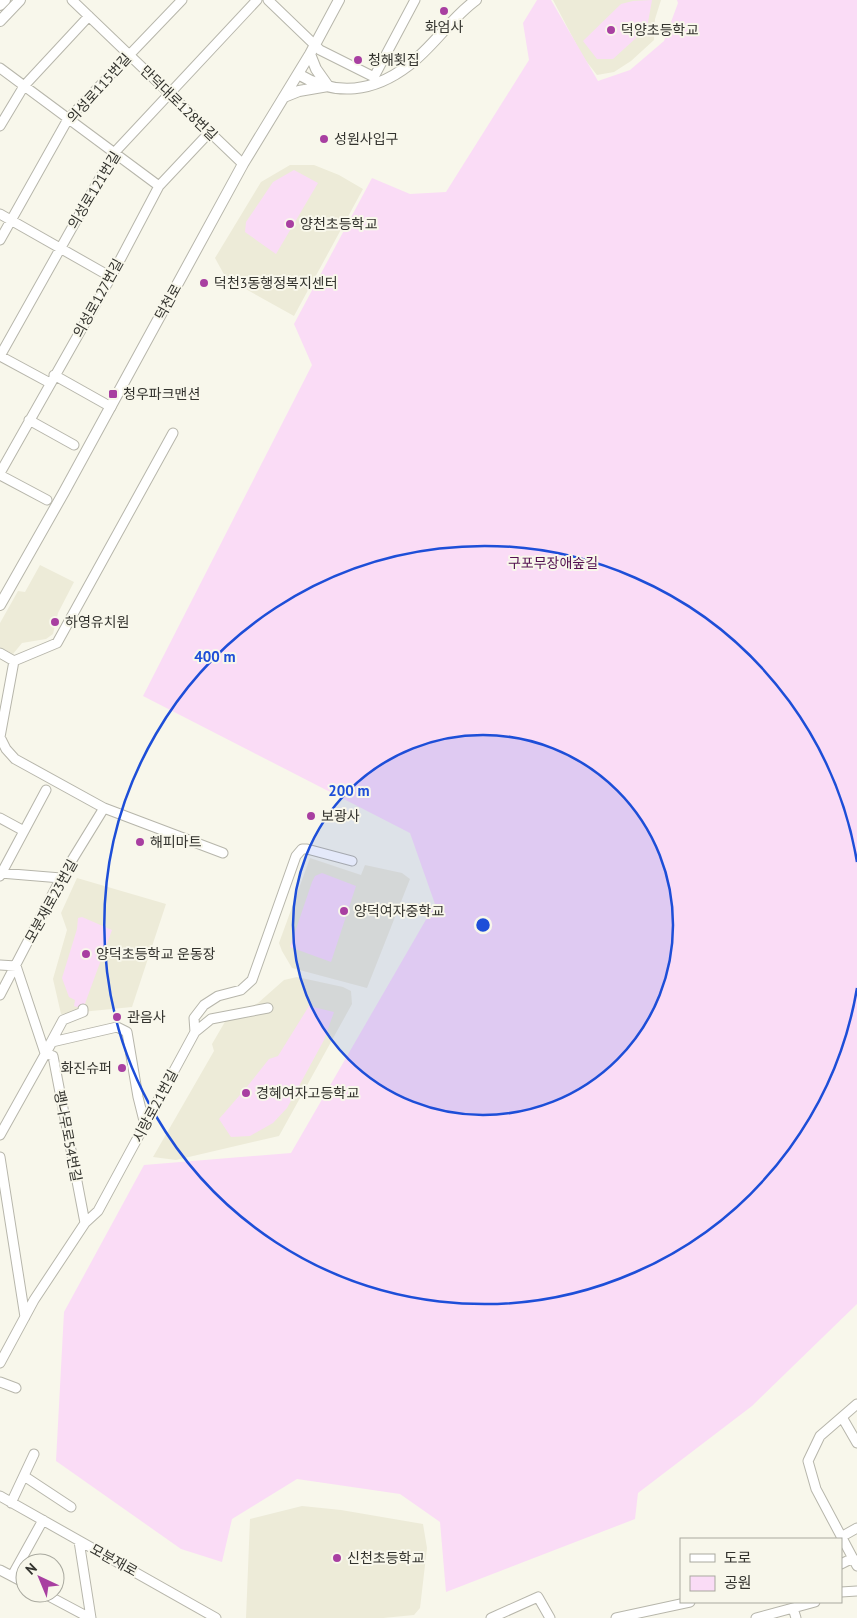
<svg xmlns="http://www.w3.org/2000/svg" width="857" height="1618" font-family="'PT Sans','Noto Sans KR',sans-serif">
  <style>
    .built { fill: #edebd8 }
    .green { fill: #fadcf6 }
    .lines { fill: none; stroke-linecap: round; stroke-linejoin: round }
    .minor-casing { stroke: #b7b6ab; stroke-width: 11 }
    .major-casing { stroke: #b7b6ab; stroke-width: 12 }
    .minor { stroke: #fff; stroke-width: 9 }
    .major { stroke: #fff; stroke-width: 10 }
    .ring { fill: none; stroke: #1d4ed8; stroke-width: 2.5 }
    .poi-dot { fill: #a83fa1; stroke: #f8f7eb; stroke-width: 2 }
    .labels { text-anchor: middle; stroke-width: 4; stroke-linejoin: round; paint-order: stroke }
    .poi-label { font-size: 14px; fill: #33332e; stroke: #f8f7eb; text-anchor: start }
    .street-label { font-size: 14px; fill: #33332e; stroke: #f8f7eb }
    .park-label { font-size: 14px; fill: #531050; stroke: #f8f7eb }
    .centre { fill: #1d4ed8; stroke: #f8f7eb; stroke-width: 2.5 }
    .ring-label { font-size: 15px; text-anchor: middle; font-weight: bold; fill: #1d4ed8; stroke: #f8f7eb; stroke-width: 4; stroke-linejoin: round; paint-order: stroke }
  </style>
  <rect width="100%" height="100%" fill="#f8f7eb"/>
  <path class="built" d="M553,0h108l-6,19 -1,21 -23,21 -17,11 -17,3 -14,-18z
    M290,165h24l25,10 24,14 -69,127 -68,-38 -11,-20 46,-76z
    M40,565l34,17 -16,31 -5,21 -7,5 -24,4 -9,11 -13,-7v-24l18,-32 7,1z
    M310,858l51,17 4,-10 37,8 8,6 -43,109 -75,-20 -10,-17 -3,-8z
    M77,878l89,26 -34,103 -71,7 -8,-35 14,-49 -6,-17z
    M297,977l46,10 8,4 1,13 -73,132 -103,24 -23,-3 61,-106 -2,-7 14,-24 32,-17 26,-23z
    M302,1506l39,4 82,14 4,24 -7,60 -6,7 -31,3h-137l4,-99z"/>
  <path class="green" d="M537,0h14l47,81 32,-11 34,-29 14,-38 -1,-3h180v1304l-105,102 -114,87 -3,26 -189,73 -6,-70 -40,-28 -103,-15 -65,40 -10,43 -41,-13 -125,-88 8,-149 80,-147 147,-12 144,-249 -25,-71 -267,-137 169,-331 -18,-41 78,-146 38,16 36,-2 83,-132 -6,-37z
    M652,0l-5,28 -34,31h-16l-14,-18 38,-37 12,-3z
    M294,170l24,13 -42,71 -31,-22 1,-10 27,-40z
    M322,873l34,13 -25,76 -41,-15 22,-65 3,-6z
    M82,917l30,13 -29,79 -9,-3 1,-6 -6,-3 -7,-19 15,-49 1,-11z
    M309,1006l25,6 -10,28 -37,68 -14,15 -23,13 -19,1 -12,-18 27,-31 23,-29 9,-3z"/>
  <g class="lines">
    <defs>
      <path id="minor" d="M72,0l171,164
        M268,0l52,50 54,27 4,5
        M0,68l159,118
        M374,77l41,-77
        M0,126l24,-40 65,-70
        M0,214l111,63
        M0,240l68,-121 114,-119
        M54,375l57,32
        M50,383l-50,-27 114,-203 143,-153
        M29,420l45,25
        M0,473l111,-196 48,-91 47,-50 5,-1
        M0,475l47,25
        M0,653l14,8 -14,76 6,12 9,10 89,49 119,45
        M14,661l43,-18 116,-210
        M0,818l24,13
        M0,873l61,5
        M0,876l46,-86
        M0,965l16,1 29,87
        M0,995l61,-117 43,-70
        M195,1032l16,-13 57,-11
        M50,1044l13,-24 20,-8v-3
        M45,1053l8,3 32,167
        M0,1135l52,-93 65,-15 10,5 11,65 7,28
        M0,1157l25,160
        M0,1363l34,-63 51,-77 13,-12 97,-179 -1,-14 10,-13 14,-9 23,-6 11,-10 44,-124 6,-7h5l45,12
        M0,1382l16,6
        M857,1404l-37,32 -12,25 8,28 41,77
        M842,1417l15,26
        M24,1476l47,31
        M0,1496l216,122
        M11,1503l23,-49
        M841,1537l16,-9
        M79,1541l12,77
        M841,1564l12,-6
        M0,1570l25,13
        M12,1576l31,-56
        M841,1592l16,-1
        M43,1593l47,25
        M793,1608l3,10
        M491,1618l47,-21 12,21
        M616,1618l74,-16
        M756,1618l59,-16"/>
      <path id="major" d="M0,5l5,-5
        M0,21l20,-21
        M298,74c38,23 76,18 111,-9 25,-19 42,-47 67,-65
        M284,97l15,-6 29,-5 -12,-17 -6,-15
        M0,605l64,-113 179,-328 67,-110 29,-54"/>
    </defs>
    <use href="#minor" class="minor-casing"/>
    <use href="#major" class="major-casing"/>
    <use href="#minor" class="minor"/>
    <use href="#major" class="major"/>
  </g>
  <circle cx="483" cy="925" r="190" fill="#1d4ed8" fill-opacity=".12"/>
  <g class="ring">
    <circle cx="483" cy="925" r="190"/>
    <path d="M857 988A379 379 0 1 1 857 862"/>
  </g>
  <g class="poi-dot">
    <circle cx="444" cy="11" r="5"/>
    <circle cx="611" cy="30" r="5"/>
    <circle cx="358" cy="60" r="5"/>
    <circle cx="324" cy="139" r="5"/>
    <circle cx="290" cy="224" r="5"/>
    <circle cx="204" cy="283" r="5"/>
    <rect x="108" y="389" width="10" height="10" rx="2.5"/>
    <circle cx="55" cy="622" r="5"/>
    <circle cx="311" cy="816" r="5"/>
    <circle cx="140" cy="842" r="5"/>
    <circle cx="344" cy="911" r="5"/>
    <circle cx="86" cy="954" r="5"/>
    <circle cx="117" cy="1017" r="5"/>
    <circle cx="122" cy="1068" r="5"/>
    <circle cx="246" cy="1093" r="5"/>
    <circle cx="337" cy="1558" r="5"/>
  </g>
  <g class="labels">
    <g class="poi-label">
      <text x="444" y="32" text-anchor="middle">화엄사</text>
      <text x="621" y="35">덕양초등학교</text>
      <text x="368" y="65">청해횟집</text>
      <text x="334" y="144">성원사입구</text>
      <text x="300" y="229">양천초등학교</text>
      <text x="214" y="288">덕천3동행정복지센터</text>
      <text x="123" y="399">청우파크맨션</text>
      <text x="65" y="627">하영유치원</text>
      <text x="321" y="821">보광사</text>
      <text x="150" y="847">해피마트</text>
      <text x="354" y="916">양덕여자중학교</text>
      <text x="96" y="959">양덕초등학교 운동장</text>
      <text x="127" y="1022">관음사</text>
      <text x="112" y="1073" text-anchor="end">화진슈퍼</text>
      <text x="256" y="1098">경혜여자고등학교</text>
      <text x="347" y="1563">신천초등학교</text>
    </g>
    <g class="street-label">
      <text transform="translate(99 88) rotate(-48)" y="5">의성로115번길</text>
      <text transform="translate(179 103) rotate(44)" y="5">만덕대로128번길</text>
      <text transform="translate(94 190) rotate(-59)" y="5">의성로121번길</text>
      <text transform="translate(98 298) rotate(-61)" y="5">의성로127번길</text>
      <text transform="translate(168 302) rotate(-61)" y="5">덕천로</text>
      <text transform="translate(51 901) rotate(-61)" y="5">모분재로23번길</text>
      <text transform="translate(155 1106) rotate(-62)" y="5">시랑로21번길</text>
      <text transform="translate(68 1136) rotate(79)" y="5">팽나무로54번길</text>
      <text transform="translate(114 1560) rotate(29)" y="5">모분재로</text>
    </g>
    <g class="park-label">
      <text x="553" y="568">구포무장애숲길</text>
    </g>
  </g>
  <circle cx="483" cy="925" r="8" class="centre"/>
  <g class="ring-label">
    <text x="215" y="662">400 m</text>
    <text x="349" y="796">200 m</text>
  </g>
  <rect x="680" y="1538" width="162" height="65" fill="#f8f7eb" stroke="#a9a99f"/>
  <rect x="690" y="1554" width="25" height="8" fill="#ffffff" stroke="#a9a99f"/>
  <text x="724" y="1563" font-size="15" fill="#33332e">도로</text>
  <rect x="690" y="1576" width="25" height="15" fill="#fadcf6" stroke="#a9a99f"/>
  <text x="724" y="1588" font-size="15" fill="#33332e">공원</text>
  <g transform="translate(40 1578) rotate(316)"><circle r="24" fill="#f8f7eb" stroke="#a9a99f"/>
  <path d="M0-4L9 19L0 12L-9 19Z" fill="#a83fa1"/>
  <text y="-8" font-size="14" font-weight="bold" text-anchor="middle" fill="#33332e">N</text>
  </g>
</svg>
